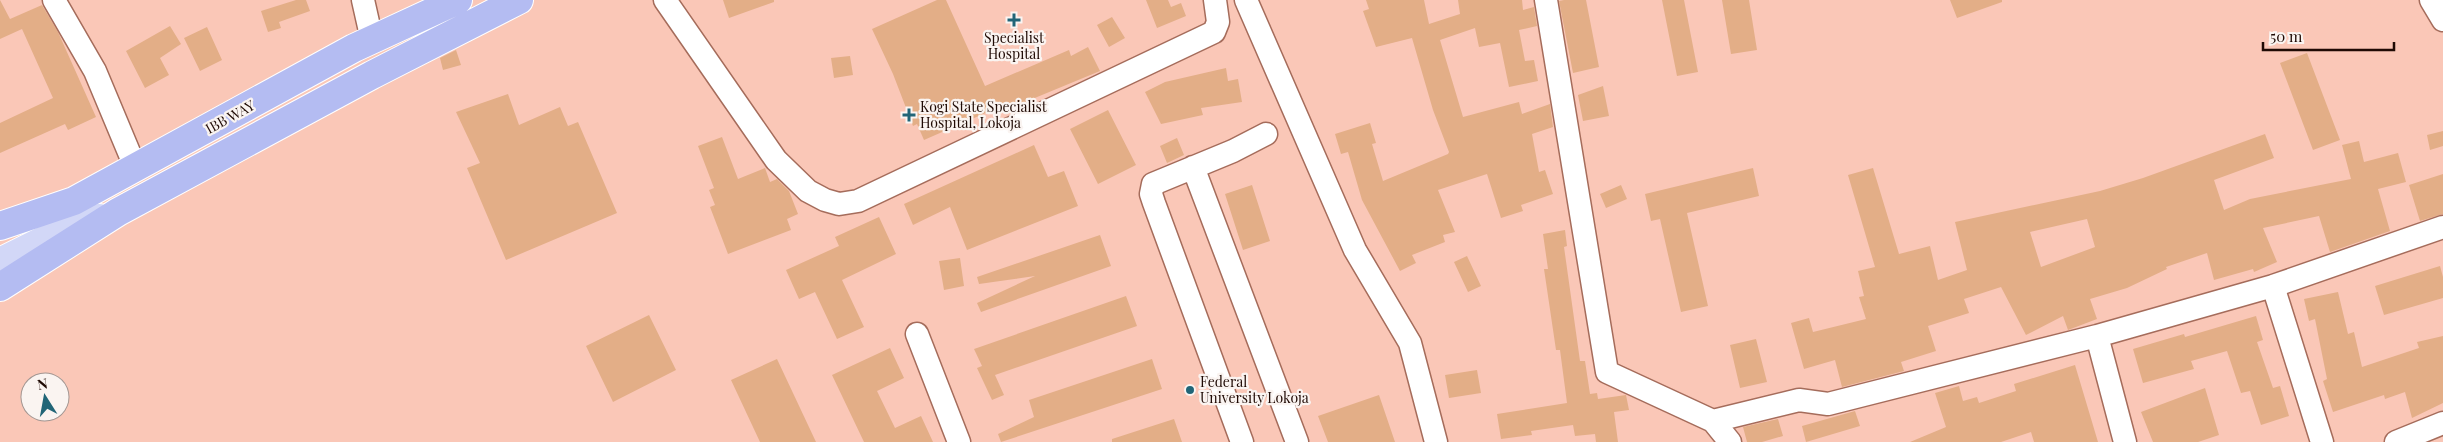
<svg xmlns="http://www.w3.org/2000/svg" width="2443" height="442" font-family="'Playfair Display',serif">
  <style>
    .building { fill: #e3ae87; fill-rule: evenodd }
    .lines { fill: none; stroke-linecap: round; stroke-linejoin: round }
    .minor-casing { stroke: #a56c5b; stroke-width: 25 }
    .major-casing { stroke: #fff; stroke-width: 30 }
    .highway-casing { stroke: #fff; stroke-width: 30 }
    .minor { stroke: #fff; stroke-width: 22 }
    .major { stroke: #d2d7f7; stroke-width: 28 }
    .highway { stroke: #b4bcf2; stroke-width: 28 }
    .poi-dot { fill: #216577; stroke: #faf4f1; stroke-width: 2 }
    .labels { text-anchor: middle; stroke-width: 4.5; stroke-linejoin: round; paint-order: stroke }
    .poi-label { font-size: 14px; fill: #1f0a04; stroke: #faf4f1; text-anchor: start }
    .street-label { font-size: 14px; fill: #1f0a04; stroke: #faf4f1 }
  </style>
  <rect width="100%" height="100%" fill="#fac7b7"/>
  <path class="building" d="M0,0l10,19 32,-14 16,27 38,85 -28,13 -3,-6 -65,29v-30l53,-25 -31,-69 -22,10z
    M296,0h10l4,11 -31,11 2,6 -13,4 -7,-21z
    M723,0h51v2l-45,16z
    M937,0h9l39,86 84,-36 2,6 17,-9 12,24 -92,38 -2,-5 -82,36 -7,-16 -4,2 -20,-52 -21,-45z
    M1146,0h22l3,7 10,-4 5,13 -29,12z
    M1366,0h58l5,24 31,-10 -2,-14h64l1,10 11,-3 3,19 -18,4 6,31 9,-1 4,21 -29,6 -9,-44 -21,4 -4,-19 -35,12 23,77 56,-15 3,12 28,-10 3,23 -21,7 7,38 6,-2 8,24 -32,11 2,6 -22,7 -14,-44 -49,16 17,42 -12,3 2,7 -33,13 4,8 -16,8 -38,-71 -14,-48 -7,2 -6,-20 35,-11 6,20 -4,1 11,37 65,-27 1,-2 -16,-42 -21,-72 -36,9 -13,-36 6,-2z
    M1564,0h22l13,67 -26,6 -14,-72z
    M1662,0h22l14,72 -21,4z
    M1722,0h27l8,50 -26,4z
    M1950,0h52v2l-45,16z
    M1112,17l13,21 -16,9 -12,-22z
    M170,26l11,18 -21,14 9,17 -24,13 -19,-37z
    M207,27l15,33 -22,11 -16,-33z
    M456,50l5,15 -18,5 -3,-12z
    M2307,53l33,87 -27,10 -33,-87z
    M850,56l3,19 -19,3 -3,-20z
    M1226,68l2,13 10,-2 4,23 -41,6 2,7 -42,9 -16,-32 20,-10z
    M1603,86l6,30 -26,5 -5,-26z
    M508,94l11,31 41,-18 8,19 10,-4 39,91 -111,47 -39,-92 13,-5 -24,-51z
    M1108,110l28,55 -38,19 -28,-55z
    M2443,131v15l-13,4 -3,-15z
    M2265,134l9,24 -60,22 10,30 26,-11 101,-20 -9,-34 17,-4 5,21 34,-9 8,29 -28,7 12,42 -60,21 -11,-36 -56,12 14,34 -23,10 -1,-3 -39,11 -7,-27 -41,14 1,2 -40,19 -37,11 7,20 -29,11 -5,-14 -37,19 -25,-48 -37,12 5,14 -41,13 8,25 -35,11 3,9 -62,16 -7,-27 -31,9 -13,-46 18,-5 4,14 53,-13 -7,-22 5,-1 -6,-25 17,-4 -27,-92 25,-7 26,86 31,-8 8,34 29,-10 -12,-48 145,-31 43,-13zM2087,219l8,28 -54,20 -11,-35z
    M722,137l16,42 27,-11 5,14 7,-3 12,12 9,23 -11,5 4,11 -63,24 -18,-47 5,-2 -6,-15 5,-2 -16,-42z
    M1177,138l7,17 -17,8 -7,-17z
    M1034,145l14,32 16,-6 14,35 -111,44 -17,-43 -37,18 -9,-21z
    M1753,168l6,28 -72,17 21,93 -27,6 -21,-93 -9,2 -6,-27z
    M2443,174v40l-23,7 -11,-36z
    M1252,185l18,56 -27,9 -18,-56z
    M1621,185l6,14 -21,9 -6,-14z
    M879,217l17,37 -54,26 22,47 -27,12 -22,-47 -16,7 -13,-29 53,-24 -4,-9z
    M1565,230l2,16 -3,1 16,114h5l5,33 7,-1 1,6 28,-4 3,15 -15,2 4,30h-22l-1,-8 -20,2 -2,-11 -42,6 1,4 -31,4 -4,-25 70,-11 -7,-53h-4l-12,-81h4l-5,-35z
    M1100,235l11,31 -130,46 -4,-9 58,-27 -56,8 -2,-7z
    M1467,256l14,30 -13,6 -14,-30z
    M960,258l4,28 -20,4 -5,-29z
    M2440,266l3,11v21l-59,17 -9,-29z
    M2338,292l10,42 6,-2 8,35 57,-19 -2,-6 26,-6v67l-31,15 -7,-26 -20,7 -1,-4 -51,17 -10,-31 4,-2 -12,-60 -6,2 -5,-22z
    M1126,296l11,30 -142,49 9,20 -12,5 -15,-32 5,-2 -8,-17z
    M649,315l27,55 -63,32 -27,-56z
    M2256,316l7,24 -6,2 16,46 7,-2 9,30 -28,9 -11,-34 -9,2 -14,-42 -36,10 3,8 -51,14 -10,-34 51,-15 1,3z
    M1756,339l11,43 -27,6 -10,-43z
    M890,348l14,30 -27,13 18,37 26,-12 12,26h-69l-32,-67z
    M777,359l39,83h-56l-29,-62z
    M1152,359l10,30 -161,53 -3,-8 36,-17 -5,-17z
    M2075,365l23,77h-64l-3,-10 -30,10h-91l36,-15 -11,-34 24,-7 4,15 14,-4 2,6 37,-12 -2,-7z
    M1477,370l4,23 -32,5 -4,-23z
    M2205,388l14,47 -21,7h-45l-12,-30z
    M1379,395l16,47h-67l-10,-26z
    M1855,411l5,15 -54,16 -4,-16z
    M1174,419l8,23h-70v-3z
    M1778,419l5,17 -21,6h-15l-4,-15z"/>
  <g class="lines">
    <defs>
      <path id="minor" d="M54,0l41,71 41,98
        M363,0l9,40
        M665,0l111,160 32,31 17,9 14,4 19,-3 356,-169 4,-10 -3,-22
        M1246,0l109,250 55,93 26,99
        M1546,0l61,372 106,49 17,21
        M2431,0l12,20
        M1193,167l104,275
        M2273,286l49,156
        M917,334l42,108
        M2097,336l28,106
        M1713,421l86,-21 29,4 269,-68 176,-50 170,-59
        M1242,442l-88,-239 -3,-9 2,-10 80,-33 33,-17
        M2396,442l47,-19"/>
      <path id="major" d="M0,262l60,-30 39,-14"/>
      <path id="highway" d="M0,226l74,-25 280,-153 104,-48
        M0,287l118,-75 254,-137 147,-75"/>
    </defs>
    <use href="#minor" class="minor-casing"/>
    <use href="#major" class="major-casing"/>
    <use href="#highway" class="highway-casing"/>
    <use href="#minor" class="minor"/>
    <use href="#major" class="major"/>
    <use href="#highway" class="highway"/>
  </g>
  <g class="poi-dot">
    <path d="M1011.5 12.5h5v5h5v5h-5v5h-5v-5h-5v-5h5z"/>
    <path d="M906.5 107.5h5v5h5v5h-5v5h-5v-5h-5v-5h5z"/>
    <circle cx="1190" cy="390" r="5"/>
  </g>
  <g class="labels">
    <g class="poi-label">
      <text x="1014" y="43" text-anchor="middle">Specialist<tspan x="1014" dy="16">Hospital</tspan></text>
      <text x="920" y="112">Kogi State Specialist<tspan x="920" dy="16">Hospital, Lokoja</tspan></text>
      <text x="1200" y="387">Federal<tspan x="1200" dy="16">University Lokoja</tspan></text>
    </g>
    <g class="street-label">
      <text transform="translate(230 117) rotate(-29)" y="5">IBB WAY</text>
    </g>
  </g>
  <g transform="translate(45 397) rotate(349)"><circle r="24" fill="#faf4f1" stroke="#a29692"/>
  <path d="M0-4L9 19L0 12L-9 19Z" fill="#216577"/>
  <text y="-8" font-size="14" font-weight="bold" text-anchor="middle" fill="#1f0a04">N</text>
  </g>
  <path d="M2263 42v8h131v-8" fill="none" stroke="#1f0a04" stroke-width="2.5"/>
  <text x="2270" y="42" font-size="15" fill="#1f0a04" stroke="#faf4f1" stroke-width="4" paint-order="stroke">50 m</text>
</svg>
